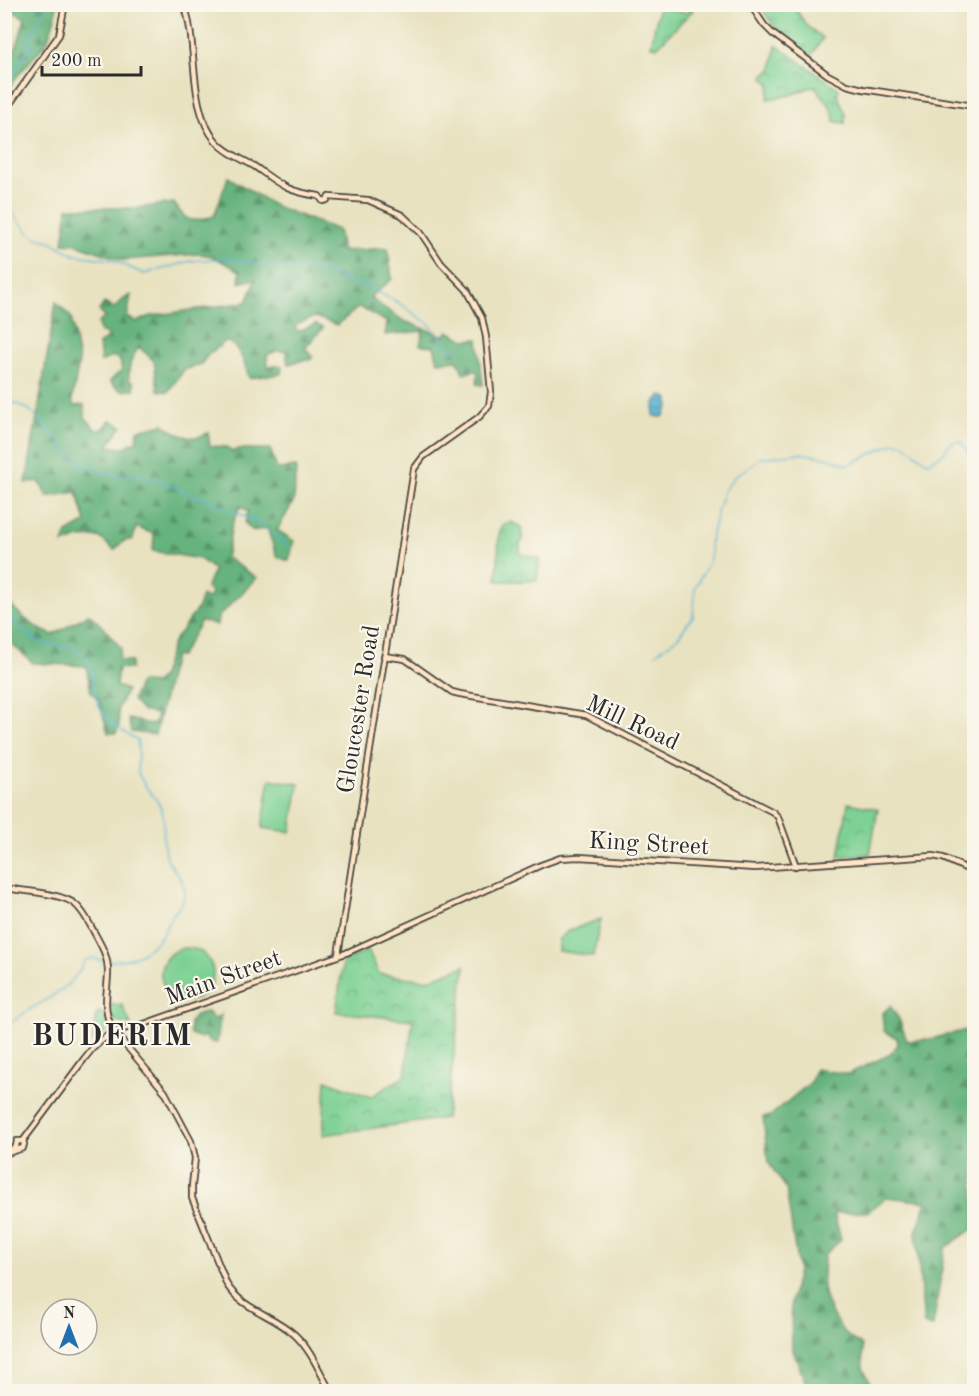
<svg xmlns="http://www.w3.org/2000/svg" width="979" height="1396" font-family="'Old Standard TT',serif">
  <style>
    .grass { fill: #7ed194; stroke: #547e60; stroke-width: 1.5 }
    .forest { fill: url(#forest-firs); stroke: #486f54; stroke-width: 1.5 }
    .park { fill: url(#park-crowns); stroke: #547e60; stroke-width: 1.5 }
    .water { fill: url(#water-rules); stroke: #406e7e; stroke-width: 1.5 }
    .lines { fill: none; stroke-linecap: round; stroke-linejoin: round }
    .stream { stroke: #54b1d2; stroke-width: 1.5 }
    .secondary-casing { stroke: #474641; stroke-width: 8 }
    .secondary { stroke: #ffe4c6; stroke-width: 4.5 }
    .labels { text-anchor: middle; stroke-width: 4.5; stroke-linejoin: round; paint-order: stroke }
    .street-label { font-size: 24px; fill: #2b2b2b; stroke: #fbf7ec }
    .district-label { font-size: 30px; font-weight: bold; letter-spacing: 1.5px; fill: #2b2b2b; stroke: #fbf7ec }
  </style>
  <defs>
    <pattern id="forest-firs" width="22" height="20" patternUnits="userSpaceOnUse" patternTransform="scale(1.5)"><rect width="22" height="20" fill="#66b37e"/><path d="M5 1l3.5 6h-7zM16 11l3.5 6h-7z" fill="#549267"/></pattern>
    <pattern id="park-crowns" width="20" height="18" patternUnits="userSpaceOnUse" patternTransform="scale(1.5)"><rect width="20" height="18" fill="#7ed194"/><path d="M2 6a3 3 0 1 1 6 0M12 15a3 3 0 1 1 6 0" fill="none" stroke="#67aa79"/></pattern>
    <pattern id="water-rules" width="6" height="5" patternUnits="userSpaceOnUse" patternTransform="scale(1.5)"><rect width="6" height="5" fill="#54b1d2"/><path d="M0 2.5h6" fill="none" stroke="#4690ab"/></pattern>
  </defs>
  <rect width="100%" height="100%" fill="#fbf7ec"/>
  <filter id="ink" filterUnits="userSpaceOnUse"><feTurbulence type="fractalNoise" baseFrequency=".0167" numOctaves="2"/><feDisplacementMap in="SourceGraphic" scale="12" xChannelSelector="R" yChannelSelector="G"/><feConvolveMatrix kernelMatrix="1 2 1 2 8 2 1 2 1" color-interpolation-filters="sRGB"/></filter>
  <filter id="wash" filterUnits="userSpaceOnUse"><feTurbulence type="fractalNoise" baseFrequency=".008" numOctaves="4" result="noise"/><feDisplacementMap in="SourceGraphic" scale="24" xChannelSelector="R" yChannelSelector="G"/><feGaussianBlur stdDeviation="1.35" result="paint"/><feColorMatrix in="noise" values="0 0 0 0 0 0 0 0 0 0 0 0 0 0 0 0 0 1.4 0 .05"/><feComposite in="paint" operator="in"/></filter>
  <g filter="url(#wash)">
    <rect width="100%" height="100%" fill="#e8e2c0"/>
    <path class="grass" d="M270,779l29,5 -8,48 -29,-4z
      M601,919l-8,37 -35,-5v-11l10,-9z
      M161 974a26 26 0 1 1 52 0a26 26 0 1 1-52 0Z"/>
    <path class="forest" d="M10,5h47l-2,13 -8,24 -33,38 -9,17v-32c12,-12 15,-31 20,-47l-14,-8z
      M228,177l47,29 63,24 4,21 46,-3 4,31 -22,19 34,23 40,15 4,-5 17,9 13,-1 5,46 -6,-1 1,-11 -3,-3 -11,4 -7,-14 -19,2 -4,-16 -14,-1 3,-14 -38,4 2,-13 -28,-15 -22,18 -22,-8 -20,8 2,7 19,-8 7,4 -18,20 8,9 -3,3h-6l-16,4 -2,-13h-10l-9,4 1,11h14l-1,8 -32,4c-4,-14 -9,-32 -23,-37l-18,14 -7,9 -17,6 -16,22 -10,-2 -4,-29 -15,-14c-8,11 -11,20 -10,33l5,3v6c-9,3 -18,1 -24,-8l12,-11 -2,-10 -7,-4 -12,6 -2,-18 8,-6 -1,-5 -6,-1 -2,-9 7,-6 -6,-6 5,-8 10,5c6,-4 10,-11 17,-13l-4,22 9,5 15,-6 96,-14 9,-23 -17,4 1,-12 -28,-15 -13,-2 -77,6 -46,-16 -13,-1 5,-35h69l37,-5c13,21 17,19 40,13z
      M56,302l15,15 8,45 -7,38 2,6 10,-1 1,12 11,13 7,-1 7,-9 12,6 -14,20 14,2 15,-7 1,-11 25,-6c14,10 28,19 45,9l2,13 17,1 6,5 5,-3h32l7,20 19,-2 -2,34 -17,29 17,11 -5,20 -12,-4 -10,-29 -14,3 -8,-8 3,-12 -8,-5 -8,19 -6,33 31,20 -39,39 -1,8 -16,-4 -21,36 -6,-1 -19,79 -24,-3 -3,-13 26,6 3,-11 -15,-3 -10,-11 8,-18 14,2 8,-8 11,-34 25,-34 4,-12 7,3 2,-7 -5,-4 8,-18 -14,-11 -47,-8 1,-17 -18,-7 -3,12 -9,2 -10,9 -15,-13 -20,1 -16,6 4,-11 19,-11 -9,-30 -30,5 -8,-16 -13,2z
      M5,598c14,17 27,29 48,37l36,-21 15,14 17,20 -2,12 12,2v7l-13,-1 -2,18 11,4 -9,18 1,18 -3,7h-8l-9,-33 -8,-8 -5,-26 -53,-3 -28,-25z
      M890,1006l9,13 8,22 24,-2 43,-11v200l-29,20 -12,79 -9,-2 -8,-93 11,-30 -40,-5 -19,15 -34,1 7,27 -17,15c0,11 -2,23 -1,34 4,21 19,48 39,56l1,23 11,23h-65l-17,-43 -1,-46 7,-32 -12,-82 -18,-26 -5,-45 7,-1 41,-34 4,-13 33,5 43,-20 7,-10 -1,-6 -13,-7 -2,-17z
      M205,1012l4,1 4,6 5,-1 3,-4 -4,29 -8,-1 -5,-7 -3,3 -11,-4v-12l6,-7z"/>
    <path class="park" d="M688,5h3l2,5 -36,37 -6,-1 8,-40 26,7 5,-4z
      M759,5h34l14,21 16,12 -12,18 -37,-30z
      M776,45l63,44 -2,5 9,20 -1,9 -11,-2c0,-14 -11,-25 -20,-35l-23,9 -23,4 2,-15 -7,-6 1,-4 8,-4z
      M510,522l11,5 2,14 -3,2v11l20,4 -3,23h-40l2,-47 4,-9z
      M848,803l30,6 -8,45 -31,3z
      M368,950l11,24 48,6 38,-14 -19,152 -123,17 3,-55 45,17 34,-21 8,-56 -77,-8 7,-50z
      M108,1005h14l9,20c-15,-1 -24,-5 -23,-20z
      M98,1012l6,2c4,12 2,20 -7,28l-4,-1 3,-26z"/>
    <path class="water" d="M661,395l8,4v7l-6,11 -9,-1c-2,-8 1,-16 7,-21z"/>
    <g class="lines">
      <path class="stream" d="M4,85l26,-38 -1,-8 19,-35
        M4,203l24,29 9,6 13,3 25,14 38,5 31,14 47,-13 37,-3 52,11 42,1 28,13 16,3 33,17 30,21 21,24 5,3
        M4,261v10
        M4,398l26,12 48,52 25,10 21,4 12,-1 14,3 33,12 9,6 13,2 12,7 39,16 33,26
        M7,615c12,8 20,24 36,28 13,3 34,3 43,15 6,7 6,18 7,27 4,30 19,41 44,55 3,13 -1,22 1,32 4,16 23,27 25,43 2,13 -2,27 3,41 5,13 18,22 19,36 0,10 -8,17 -13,24 -4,4 -5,11 -8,16 -13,19 -32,29 -54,29
        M656,653l22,-16 15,-21 2,-28 14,-26 2,-11 -2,-6 10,-39 5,-16 11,-14 26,-18 39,-5 30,5 18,7 46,-22 10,1 23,18c4,-2 10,-4 14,-7 7,-6 7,-14 19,-14l14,18
        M4,1028c6,-4 10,-8 16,-12 24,-17 53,-26 65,-56l8,-2 9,3"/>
    </g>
  </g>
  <g filter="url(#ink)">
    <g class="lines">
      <defs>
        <path id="secondary" d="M184,4c15,42 3,104 32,137 10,12 25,17 38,25 27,19 31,25 65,30l4,5 4,-1 2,-3
          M750,4l14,21 9,9 55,41 19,10 16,4 111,17
          M4,112l55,-77 6,-31
          M329,197l39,3 34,15 19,18 20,30 26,27 15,28 4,19 5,55 -2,14 -10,11 -56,40 -9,12 -76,486
          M384,656l21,3 47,33 8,2 126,21 187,97 5,5 18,49
          M4,888c18,3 60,5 72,17 8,7 13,18 18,27 7,13 14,24 14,39 0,20 -6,36 3,55
          M120,1029l16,-2 22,-8 188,-66 195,-88 19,-7 19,-1 176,11 178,-12 10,2 31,14
          M118,1036l47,56 26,49 4,17 -3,28v12l35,87c16,25 47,30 68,50 16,15 25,38 36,57
          M11,1150l5,-4 1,-5h6
          M4,1154l19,-6 1,-4 -1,-3 61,-82 8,-10 16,-14"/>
      </defs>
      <use href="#secondary" class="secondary-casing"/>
      <use href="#secondary" class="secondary"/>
    </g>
  </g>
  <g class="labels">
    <g class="street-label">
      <text transform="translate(358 709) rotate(-81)" y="8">Gloucester Road</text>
      <text transform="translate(633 722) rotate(25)" y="8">Mill Road</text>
      <text transform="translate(649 843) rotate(3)" y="8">King Street</text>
      <text transform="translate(223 977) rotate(-20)" y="8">Main Street</text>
    </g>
    <g class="district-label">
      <text x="112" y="1045">BUDERIM</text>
    </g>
  </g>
  <rect width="979" height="1396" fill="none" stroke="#fbf7ec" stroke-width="24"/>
  <g transform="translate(69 1327)"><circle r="28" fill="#fbf7ec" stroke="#a8a59f" stroke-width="1.5"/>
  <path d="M0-4.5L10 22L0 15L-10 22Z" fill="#1f6fb2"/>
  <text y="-9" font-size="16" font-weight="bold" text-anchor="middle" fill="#2b2b2b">N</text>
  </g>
  <path d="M42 66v9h99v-9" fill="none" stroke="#2b2b2b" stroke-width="3"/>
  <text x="51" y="66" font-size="18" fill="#2b2b2b" stroke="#fbf7ec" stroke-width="4.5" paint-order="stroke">200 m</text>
</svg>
